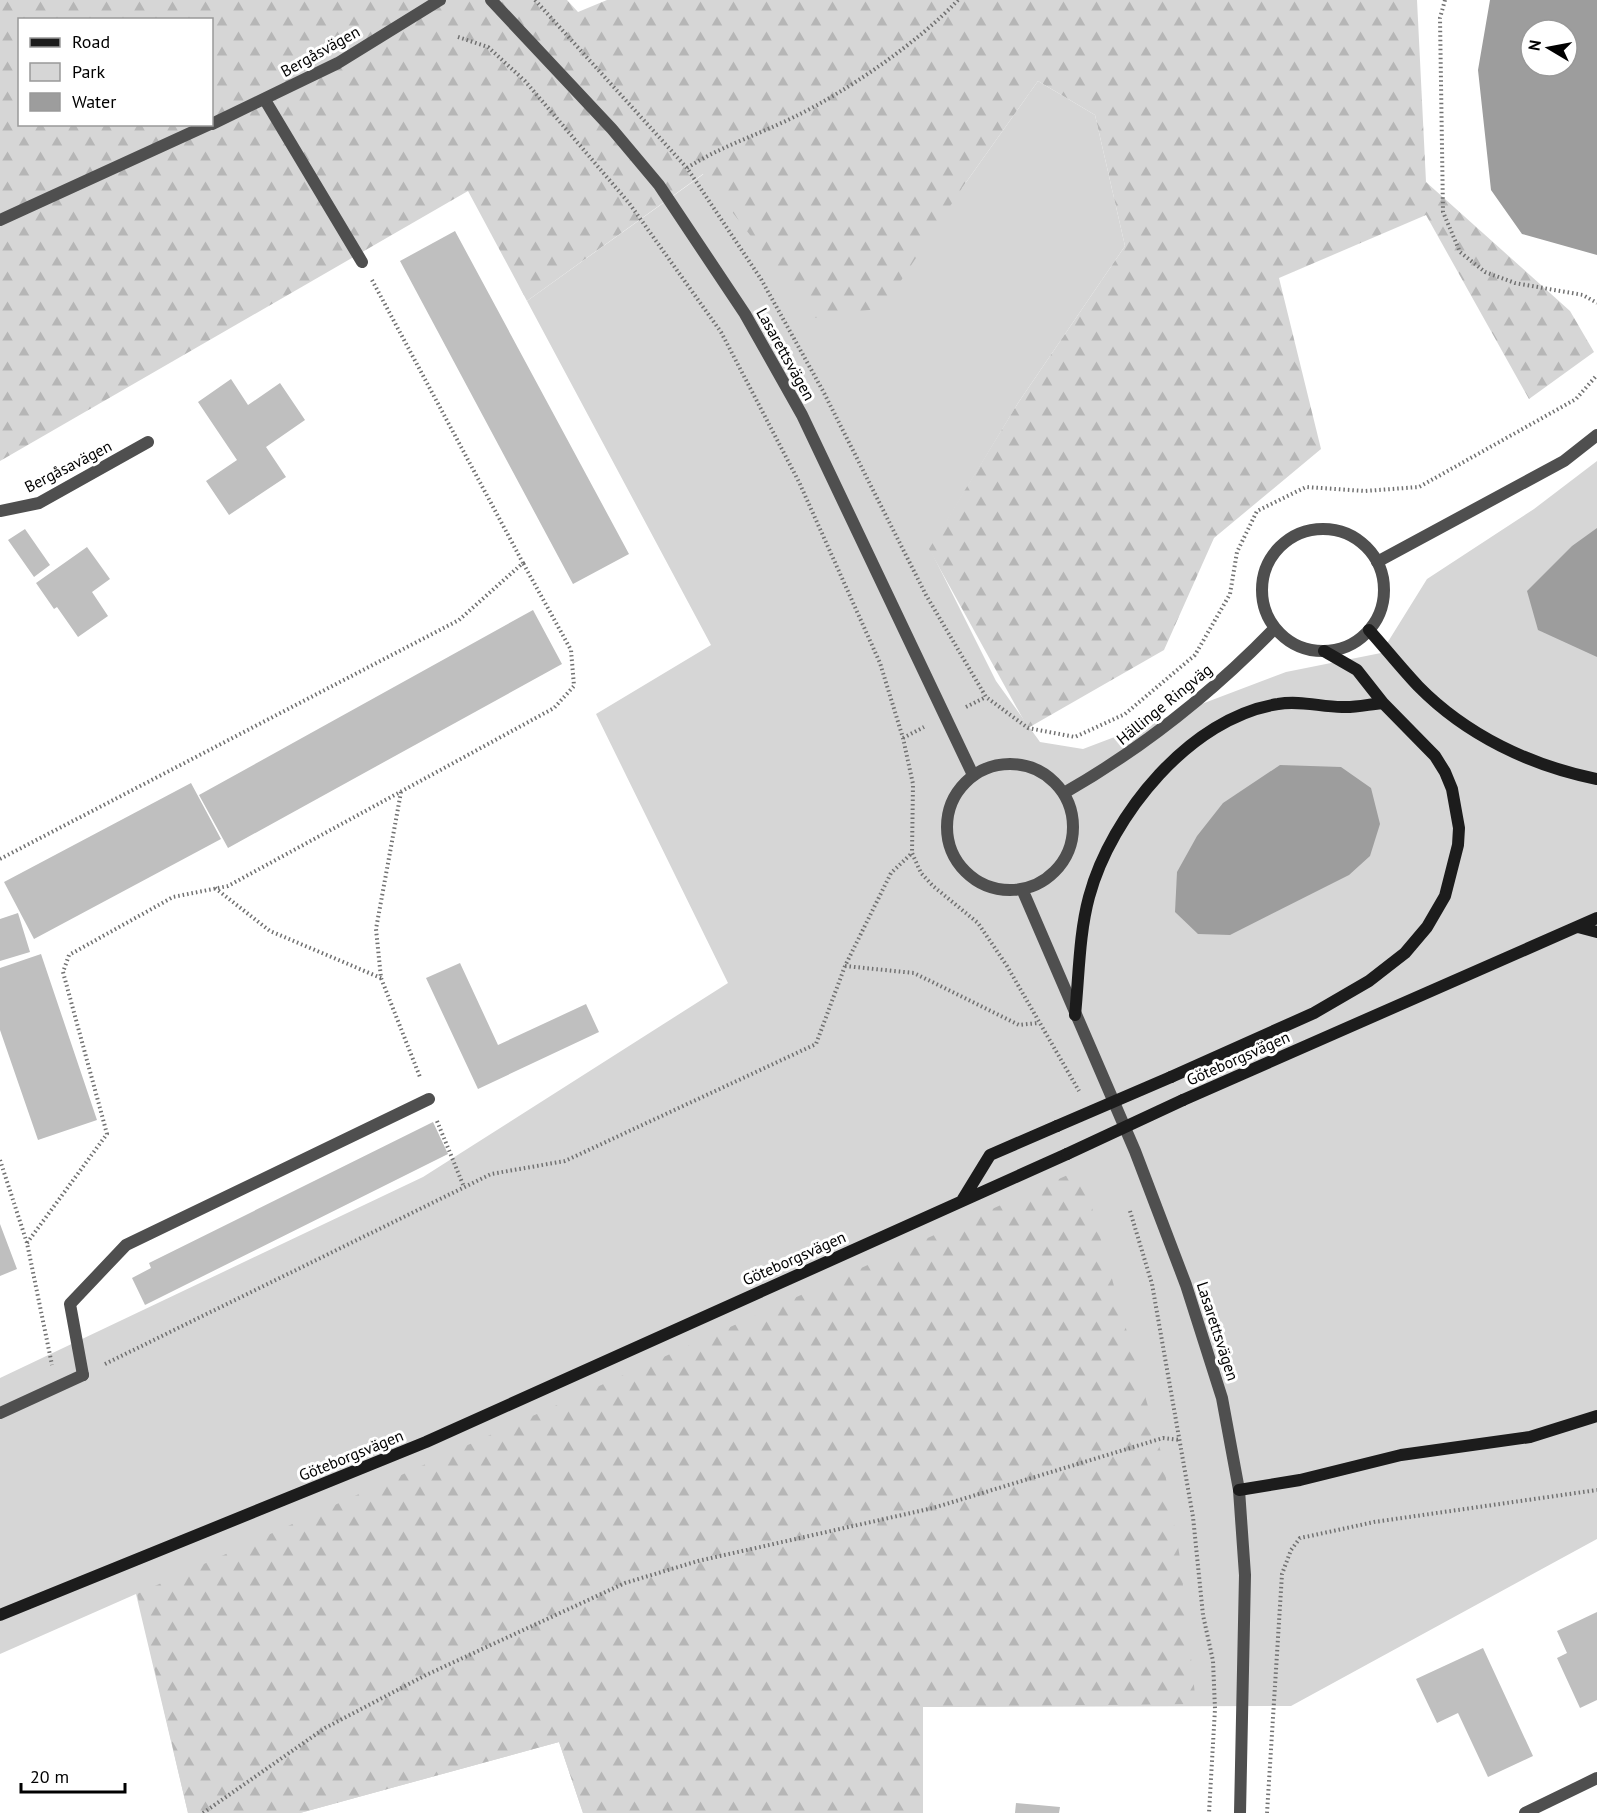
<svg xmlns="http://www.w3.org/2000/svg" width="1597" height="1813" font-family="'PT Sans',sans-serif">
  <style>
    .green { fill: #d6d6d6 }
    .forest { fill: url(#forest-firs); fill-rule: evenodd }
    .water { fill: #9d9d9d; fill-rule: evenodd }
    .building { fill: #bfbfbf }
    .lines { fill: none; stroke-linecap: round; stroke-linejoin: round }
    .path { stroke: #717171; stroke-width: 4; stroke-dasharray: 1.5 3; stroke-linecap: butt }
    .service { stroke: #4f4f4f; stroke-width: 12 }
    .minor { stroke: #4f4f4f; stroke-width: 12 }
    .tertiary { stroke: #4f4f4f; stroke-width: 12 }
    .secondary { stroke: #1c1c1c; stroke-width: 12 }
    .secondary-bridge { stroke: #1c1c1c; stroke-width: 12 }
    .labels { text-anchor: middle; stroke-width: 6; stroke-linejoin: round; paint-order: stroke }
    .street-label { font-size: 16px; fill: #000; stroke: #fff }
  </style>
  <defs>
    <pattern id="forest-firs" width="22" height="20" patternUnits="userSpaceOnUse" patternTransform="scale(1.5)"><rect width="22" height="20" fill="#d6d6d6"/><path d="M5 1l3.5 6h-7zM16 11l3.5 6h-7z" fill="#b6b6b6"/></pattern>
  </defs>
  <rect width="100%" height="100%" fill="#fff"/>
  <path class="green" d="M1038,81l57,34 30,131 -107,157 -88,146 66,132 44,61 43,7 203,-77 95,-19 46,-74 107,-70 63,-48v1078l-306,167 -368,1v106h-340l-24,-71 -259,71h-112l-52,-219 -136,60v-276l423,-201 305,-194 -132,-269 115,-69 -184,-344 178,-128 257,15z"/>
  <path class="forest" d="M0,0h567l11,12 29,-12h810l9,182 144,129 24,41 -65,47 -103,-184 -147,63 42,171 -107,89 -50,112 -136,78 -99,-179 89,-146 107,-157 -30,-131 -57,-34 -76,107 -79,120 -69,10 -111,-144 -176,127 -59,-110 -468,270zM20,20h192v104h-192z
    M1081,1169l81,287 18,102 16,146 -273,3v106h-340l-24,-71 -259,71h-112l-51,-219z"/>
  <path class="water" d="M1490,0h107v255l-75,-21 -31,-44 -13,-120zM1531,30h36v36h-36z
    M1597,528v129l-59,-27 -11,-39 45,-45z
    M1280,765l61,2 30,21 9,36 -10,32 -21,19 -119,60 -32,-1 -23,-22 2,-40 20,-36 26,-33z"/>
  <path class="building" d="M455,231l174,323 -56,30 -173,-323z
    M231,379l17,26 32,-22 25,37 -39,27 20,30 -57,38 -23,-34 31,-21 -39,-58z
    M25,529l25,36 -16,12 -26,-37z
    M87,547l23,32 -18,13 16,24 -30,21 -21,-30 -3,2 -18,-26z
    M533,610l29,54 -334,184 -29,-53z
    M191,783l30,56 -187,100 -30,-57z
    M18,913l12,39 -30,9v-42z
    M41,954l56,166 -59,20 -38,-110v-62z
    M460,963l38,82 88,-41 13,28 -121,57 -52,-111z
    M433,1122l15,32 -303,151 -13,-27 19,-10 -2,-5z
    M0,1224l17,45 -17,7z
    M1597,1612v88l-17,8 -23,-50 10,-5 -10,-22z
    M1483,1648l50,108 -45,21 -30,-64 -21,10 -21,-44z
    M1016,1803l44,4 -1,6h-44z"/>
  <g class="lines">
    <path class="path" d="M535,0l152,168 74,111 62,112 103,204 60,102 42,31 47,9 50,-23 70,-59 35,-61 7,-42 20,-41 49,-24 59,4 54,-4 157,-88 21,-24
      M1445,0l-5,18 3,194 17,40 25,20 30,11 68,12 14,8
      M458,37l30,10 37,34 104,122 92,129 78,150 81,181 23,75 10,46 -1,69 9,20 12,13 45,37 29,43 72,125
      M687,168c34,-22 71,-33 107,-51 52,-25 125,-75 164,-117
      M966,707l20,-10
      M903,738l21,-11
      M401,792l-25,137 5,49 39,99
      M0,859l459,-239 64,-57 -151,-283
      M215,888l55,43 111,47
      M845,966l69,7 105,52 19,-2
      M437,1121l27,66
      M0,1160l27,83 25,122
      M1130,1211l22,73 41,233 10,98 10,46 2,48 -6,104
      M27,1243l80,-109 -44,-162 6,-17 104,-58 55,-11 326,-178 20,-22 -3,-36 -48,-87
      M105,1364l386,-190 74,-13 251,-117 29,-78 46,-93 21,-20
      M203,1813l122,-85 101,-53 199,-92 73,-22 235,-53 230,-70 17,2
      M1267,1813l15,-239 9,-24 9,-12 10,-2 64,-14 223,-32"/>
    <path class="service" d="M265,100l97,162
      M0,511l39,-8 109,-61
      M83,1375l-13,-71 56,-59 303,-146"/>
    <path class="minor" d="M212,124l126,-61 102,-63
      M0,220l210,-96
      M1377,562l187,-101 33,-26
      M0,1413l83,-38
      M1525,1813l72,-35"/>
    <path class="tertiary" d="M491,0l121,129 47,56 86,129 57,101 171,360
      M1262 590a61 61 0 1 1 122 0a61 61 0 1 1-122 0Z
      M947 827a63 63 0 1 1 126 0a63 63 0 1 1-126 0Z
      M1064,793c79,-45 148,-100 211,-165
      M1022,889l113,262 51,134 36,113 17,92 6,85 -5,238"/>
    <path class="secondary" d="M1369,630c17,19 32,38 49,56 48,49 113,80 179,93
      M1578,927l19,5
      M1075,1015c4,-39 4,-81 14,-118 22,-82 102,-180 189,-193 22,-4 43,3 64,3 13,1 28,-3 41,-4
      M1171,1077l143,-64 55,-32 36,-28 22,-26 18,-31 13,-51 1,-17 -7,-39 -7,-17 -10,-16 -52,-53 -26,-33 -33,-19
      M1183,1100l414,-182
      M963,1199l27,-44 67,-29
      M1239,1490l61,-10 101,-25 129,-18 67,-21
      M0,1615l426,-173 641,-288"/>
    <path class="secondary-bridge" d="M1057,1126l114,-49
      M1067,1154l116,-54"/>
  </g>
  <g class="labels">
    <g class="street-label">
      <text transform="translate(320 51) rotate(-29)" y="6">Bergåsvägen</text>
      <text transform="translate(786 354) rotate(61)" y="6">Lasarettsvägen</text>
      <text transform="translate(68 466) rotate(-27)" y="6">Bergåsavägen</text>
      <text transform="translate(1164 704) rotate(-39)" y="6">Hällinge Ringväg</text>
      <text transform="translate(1238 1058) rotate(-24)" y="6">Göteborgsvägen</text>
      <text transform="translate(794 1258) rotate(-24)" y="6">Göteborgsvägen</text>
      <text transform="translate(1218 1331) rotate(72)" y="6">Lasarettsvägen</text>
      <text transform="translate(351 1455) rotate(-22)" y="6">Göteborgsvägen</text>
    </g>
  </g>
  <rect x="18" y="18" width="195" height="108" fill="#ffffff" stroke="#999999" stroke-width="1.5"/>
  <rect x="30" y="38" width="30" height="9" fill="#1c1c1c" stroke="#999999" stroke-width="1.5"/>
  <text x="72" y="48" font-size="18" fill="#000000">Road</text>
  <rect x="30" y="63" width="30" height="18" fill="#d6d6d6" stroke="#999999" stroke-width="1.5"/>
  <text x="72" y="78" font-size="18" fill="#000000">Park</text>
  <rect x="30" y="93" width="30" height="18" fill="#9d9d9d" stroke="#999999" stroke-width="1.5"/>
  <text x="72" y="108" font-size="18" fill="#000000">Water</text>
  <g transform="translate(1549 48) rotate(280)"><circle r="28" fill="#ffffff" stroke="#999999" stroke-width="1.5"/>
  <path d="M0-4.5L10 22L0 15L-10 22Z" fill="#000000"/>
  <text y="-9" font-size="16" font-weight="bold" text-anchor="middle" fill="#000000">N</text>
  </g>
  <path d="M21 1783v9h104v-9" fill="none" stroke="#000000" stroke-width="3"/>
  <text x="30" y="1783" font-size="18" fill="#000000" stroke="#ffffff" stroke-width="4.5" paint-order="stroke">20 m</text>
</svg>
